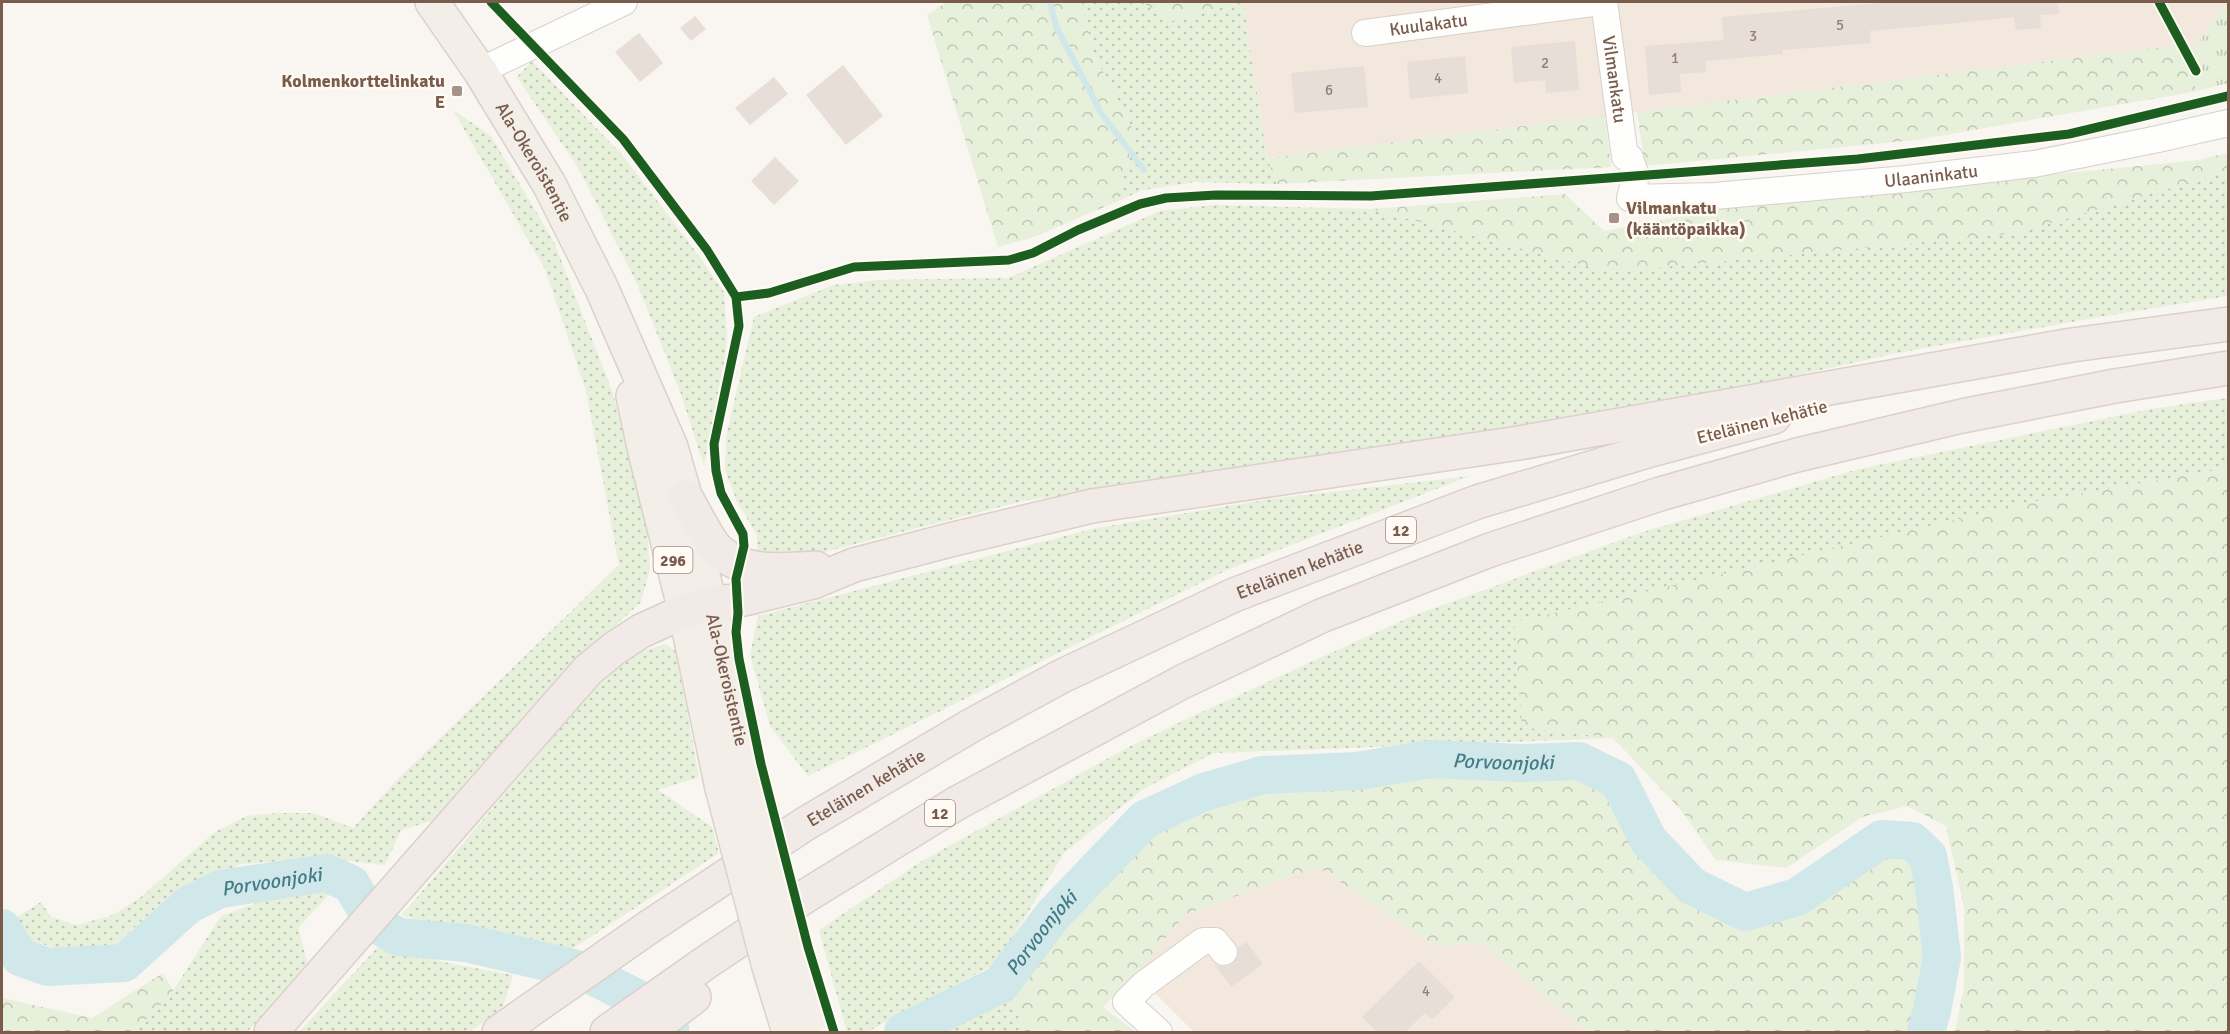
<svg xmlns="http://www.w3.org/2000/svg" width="2230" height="1034" font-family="Signika,sans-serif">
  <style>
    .residential { fill: #f2e8de }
    .grass { fill: url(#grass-dots) }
    .forest { fill: url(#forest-crowns) }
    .park { fill: url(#park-tufts) }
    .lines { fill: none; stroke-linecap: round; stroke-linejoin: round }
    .stream { stroke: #d0e8ea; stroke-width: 6 }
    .river { stroke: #d0e8ea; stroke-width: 38 }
    .building { fill: #e6ded7 }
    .minor-casing { stroke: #d7d1cb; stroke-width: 28 }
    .major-casing { stroke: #dad1cc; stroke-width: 36 }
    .highway-casing { stroke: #dad1cc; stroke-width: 36 }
    .minor { stroke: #fefefd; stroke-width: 26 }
    .major { stroke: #f3eee8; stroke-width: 33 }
    .highway { stroke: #f2eae7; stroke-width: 33 }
    .major-bridge-casing { stroke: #dad1cc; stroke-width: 36; stroke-linecap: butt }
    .major-bridge { stroke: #f3eee8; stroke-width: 33 }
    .cycleway-casing { stroke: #fffaf3; stroke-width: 13 }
    .cycleway { stroke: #1b5e20; stroke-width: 9 }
    .poi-dot { fill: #a69286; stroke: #fffaf3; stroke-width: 2 }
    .labels { text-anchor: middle; stroke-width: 5; stroke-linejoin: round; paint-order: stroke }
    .number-label { font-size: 15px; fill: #977e72 }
    .shield { fill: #fffaf3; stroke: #a28b7f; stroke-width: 1.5 }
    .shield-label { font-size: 16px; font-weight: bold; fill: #7a5c4d }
    .street-label { font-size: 18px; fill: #7a5c4d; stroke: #fffaf3 }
    .poi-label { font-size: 18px; font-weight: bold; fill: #7a5c4d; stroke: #fffaf3; text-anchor: end }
    .water-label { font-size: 20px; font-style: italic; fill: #437c86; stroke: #fffaf3 }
  </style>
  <defs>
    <pattern id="grass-dots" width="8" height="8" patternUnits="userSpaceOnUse" patternTransform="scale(1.5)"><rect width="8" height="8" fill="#e7f0db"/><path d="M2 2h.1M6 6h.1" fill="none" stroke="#c0c6b4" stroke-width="1.8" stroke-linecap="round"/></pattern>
    <pattern id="forest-crowns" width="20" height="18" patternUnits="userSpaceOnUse" patternTransform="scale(1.5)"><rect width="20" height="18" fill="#e7f0db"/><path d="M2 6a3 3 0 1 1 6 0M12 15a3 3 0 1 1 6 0" fill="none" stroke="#c0c6b4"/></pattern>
    <pattern id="park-tufts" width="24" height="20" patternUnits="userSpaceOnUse" patternTransform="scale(1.5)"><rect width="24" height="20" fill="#e7f0db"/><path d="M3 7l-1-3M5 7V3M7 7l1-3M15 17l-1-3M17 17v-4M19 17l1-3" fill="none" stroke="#c0c6b4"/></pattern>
  </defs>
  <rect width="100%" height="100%" fill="#f9f5f0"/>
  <path class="residential" d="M1243,2h984l-29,41 -931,115z
    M1318,867l118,80 45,-5 106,90h-393l-58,-58 50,-60z"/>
  <path class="grass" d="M1081,2h61l30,19 71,-19 24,156 10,26 -82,-2 -52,8 -27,12 20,-67 -43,-82z
    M532,61l91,95 73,96 28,40 3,43 -2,21 -21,110 -23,-72 -43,-108 -59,-117 -62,-92z
    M453,110l38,26 63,106 59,151 34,137 3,39 -9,33 -48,44 -159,174 -33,10 -16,35 -60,-7 -84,6 -72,32 -54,49 -50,6 -45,-14 -8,-17 29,-18 10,15 26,8 36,-10 28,-18 74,-65 32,-16 30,-3h36l40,15 44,-48 222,-215 -33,-174 -41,-122z
    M2228,171v125l-129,21 -207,37 -317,71 -552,76 -215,55 -51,3v-24l-20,-33 -12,-32 1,-34 28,-119 80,-32 44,-5 130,-2 152,-67 54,-6 157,4 239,63 408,-39z
    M2228,398v70l-196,34 -510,225 91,11 -399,15 -69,35 -81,65 -67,110 -130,69h-20l-28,-102 103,-69 205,-113 66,-32 217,-99 230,-84 215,-63 296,-61z
    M1470,476l-243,94 -419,206 -38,-50 -20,-71 8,-39 338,-88 175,-29z
    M665,644l11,7 23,126 -41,13 54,37 7,26 -153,100 -76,-23 -60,-6 -28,-9 191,-225 44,-37z
    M308,884l26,5 -36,39 10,37 -61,67h-113l35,-35 52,-81z
    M378,947l75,17 60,11 -10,31 -33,26h-171z
    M1009,991l16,41h-90z"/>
  <path class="forest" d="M947,2h134l12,51 43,82 -20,67 -85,36 -33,9 -71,-232z
    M1142,2h101l-71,19z
    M2171,46l27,45 -282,49 -271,26 -8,-54z
    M1605,116l6,51 -334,17 -10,-26z
    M2228,153v18l-210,62 -408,39 -239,-63 194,-15 39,37 131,-25 463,-46z
    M2228,468v564h-273l9,-46v-78l-18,-82 -39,-20 -45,11 -76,51 -70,-8 -35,-50 -68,-72 -91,-11 -8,-105 518,-120z
    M1431,769l144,6 34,20 31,53 43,43 55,31 67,-15 83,-57 16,6 9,9 13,98 -5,43 -10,26h-324l-106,-90 -45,5 -118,-80 -132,47 -50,60 -33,33 33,25h-111l-16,-41 57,-71 95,-96 58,-24 48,-12 91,-5z
    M163,973l11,19 -40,40h-132v-34l90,20z"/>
  <path class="park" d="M2227,2h1v81l-30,8 -27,-45 27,-3z"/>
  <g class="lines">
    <path class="stream" d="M1050,2l6,24 45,87 43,57"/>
    <g class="river">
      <path id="s1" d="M2,928l18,29 28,10 76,-4 64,-58 32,-16 106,-16 25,11 23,39 25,14 67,6 115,27 69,35 20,23"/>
      <path id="s2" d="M903,1032l98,-48 52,-69 92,-96 59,-27 58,-17 95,-4 73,-12 91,4 58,-2 39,19 31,61 43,45 53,26 52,-15 85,-58 30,2 16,15 6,31 8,70 -10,54 -6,21"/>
    </g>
  </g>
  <path class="building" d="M1891,2h167l1,12 -19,1 1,13 -25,2 -2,-13 -58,6 -86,8 1,12 -88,7v4l-78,7 1,11 -26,2 1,18 -32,3 -4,-49 79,-6 -2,-23z
    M695,16l11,13 -15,12 -11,-13z
    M639,33l24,30 -23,19 -25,-30z
    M1575,41l4,49 -33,3 -1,-13 -31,3 -3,-36z
    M1465,56l3,37 -58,6 -3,-37z
    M843,65l40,51 -37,29 -40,-50z
    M1364,66l4,41 -73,6 -4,-40z
    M774,77l14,17 -38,31 -15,-17z
    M775,157l24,24 -25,24 -23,-24z
    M1246,942l17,22 -32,23 -16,-22 11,2 7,-3 5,-7v-9z
    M1419,961l36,36 -23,23 -7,-7 -20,19h-28l-15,-15z"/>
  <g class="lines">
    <defs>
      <g id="minor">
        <path id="s3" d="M1604,2l21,155 5,1 6,18 -6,22"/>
        <path id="s4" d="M1365,33l235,-31"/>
        <path d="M480,71l144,-69"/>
        <path id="s5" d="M1630,198l84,-2 192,-17 128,-15 124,-25 70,-16"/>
        <path d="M1159,1032l-33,-30 17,-17 60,-44h12l9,11"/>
      </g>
      <g id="major">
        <path id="s6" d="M432,2l48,69 69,113 53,105 69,158 14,49 63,276"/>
        <path d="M633,396l12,56 40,159 37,177"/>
      </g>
      <g id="highway">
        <path d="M685,496c8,13 24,47 34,55 25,24 65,19 97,17"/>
        <path d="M271,1032l317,-362 27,-22 26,-17 44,-20 24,-8 27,-2 77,-19 41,-17 100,-26 138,-33 427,-63 553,-98 156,-21"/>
        <path id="s7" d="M499,1032l150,-105 156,-103 167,-99 90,-49 172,-81 243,-93 177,-53 120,-32"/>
        <path d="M607,1032l101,-71 96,-64 153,-94 225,-121 139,-66 169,-66 170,-56 137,-39 165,-39 153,-30 113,-18"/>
        <path d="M648,1032l46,-35"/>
      </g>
    </defs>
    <use href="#minor" class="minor-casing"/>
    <use href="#major" class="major-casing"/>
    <use href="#highway" class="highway-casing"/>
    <use href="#minor" class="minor"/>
    <use href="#major" class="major"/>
    <use href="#highway" class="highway"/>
    <defs>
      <path id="major-bridge" d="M748,772l48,186 17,58
        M722,788l47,179 20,65"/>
    </defs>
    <use href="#major-bridge" class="major-bridge-casing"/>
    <use href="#major-bridge" class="major-bridge"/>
    <defs>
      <path id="cycleway" d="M491,2l132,137 84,111 29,47 3,29 -25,118 2,27 5,22 22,41 1,12 -8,33 2,34 -2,19 3,27 22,105 47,183 26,85
        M2159,2l37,69
        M736,297l33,-4 85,-26 155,-7 24,-7 45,-23 62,-26 26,-6 50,-3 155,1 487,-37 211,-25 159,-38"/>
    </defs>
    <use href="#cycleway" class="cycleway-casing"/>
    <use href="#cycleway" class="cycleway"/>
  </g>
  <g class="poi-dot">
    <rect x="451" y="85" width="12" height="12" rx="3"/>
    <rect x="1608" y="212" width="12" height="12" rx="3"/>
  </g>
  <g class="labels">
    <g class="number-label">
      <text x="1840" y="30">5</text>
      <text x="1753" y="41">3</text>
      <text x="1675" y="63">1</text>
      <text x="1545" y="68">2</text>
      <text x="1438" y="83">4</text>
      <text x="1329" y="95">6</text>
      <text x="1426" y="996">4</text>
    </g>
    <g class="shield">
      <rect x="1386" y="517" width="30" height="26" rx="4.5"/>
      <rect x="653.5" y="547" width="39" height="26" rx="4.5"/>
      <rect x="925" y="800" width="30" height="26" rx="4.5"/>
    </g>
    <g class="shield-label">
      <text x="1401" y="536">12</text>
      <text x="673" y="566">296</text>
      <text x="940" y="819">12</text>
    </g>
    <g class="street-label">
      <text dy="6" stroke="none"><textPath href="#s4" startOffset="64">Kuulakatu</textPath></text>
      <text dy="6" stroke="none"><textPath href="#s3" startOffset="78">Vilmankatu</textPath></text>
      <text dy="6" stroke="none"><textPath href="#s6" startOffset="190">Ala-Okeroistentie</textPath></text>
      <text dy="6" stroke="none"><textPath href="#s5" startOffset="302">Ulaaninkatu</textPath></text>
      <text transform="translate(1762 422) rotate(-14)" y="6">Eteläinen kehätie</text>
      <text dy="6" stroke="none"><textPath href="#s7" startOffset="927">Eteläinen kehätie</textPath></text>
      <text dy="6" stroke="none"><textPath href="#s6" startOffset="746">Ala-Okeroistentie</textPath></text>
      <text dy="6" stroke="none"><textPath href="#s7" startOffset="441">Eteläinen kehätie</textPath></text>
    </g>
    <g class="poi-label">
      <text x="445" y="87">Kolmenkorttelinkatu<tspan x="445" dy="21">E</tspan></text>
      <text x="1626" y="214" text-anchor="start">Vilmankatu<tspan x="1626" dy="21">(kääntöpaikka)</tspan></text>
    </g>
    <g class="water-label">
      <text dy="7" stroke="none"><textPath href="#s2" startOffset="696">Porvoonjoki</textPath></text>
      <text dy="7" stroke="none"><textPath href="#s1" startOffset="314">Porvoonjoki</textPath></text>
      <text dy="7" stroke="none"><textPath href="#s2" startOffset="174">Porvoonjoki</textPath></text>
    </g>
  </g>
  <rect width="2230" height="1034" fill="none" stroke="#7a5c4d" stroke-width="6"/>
</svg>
